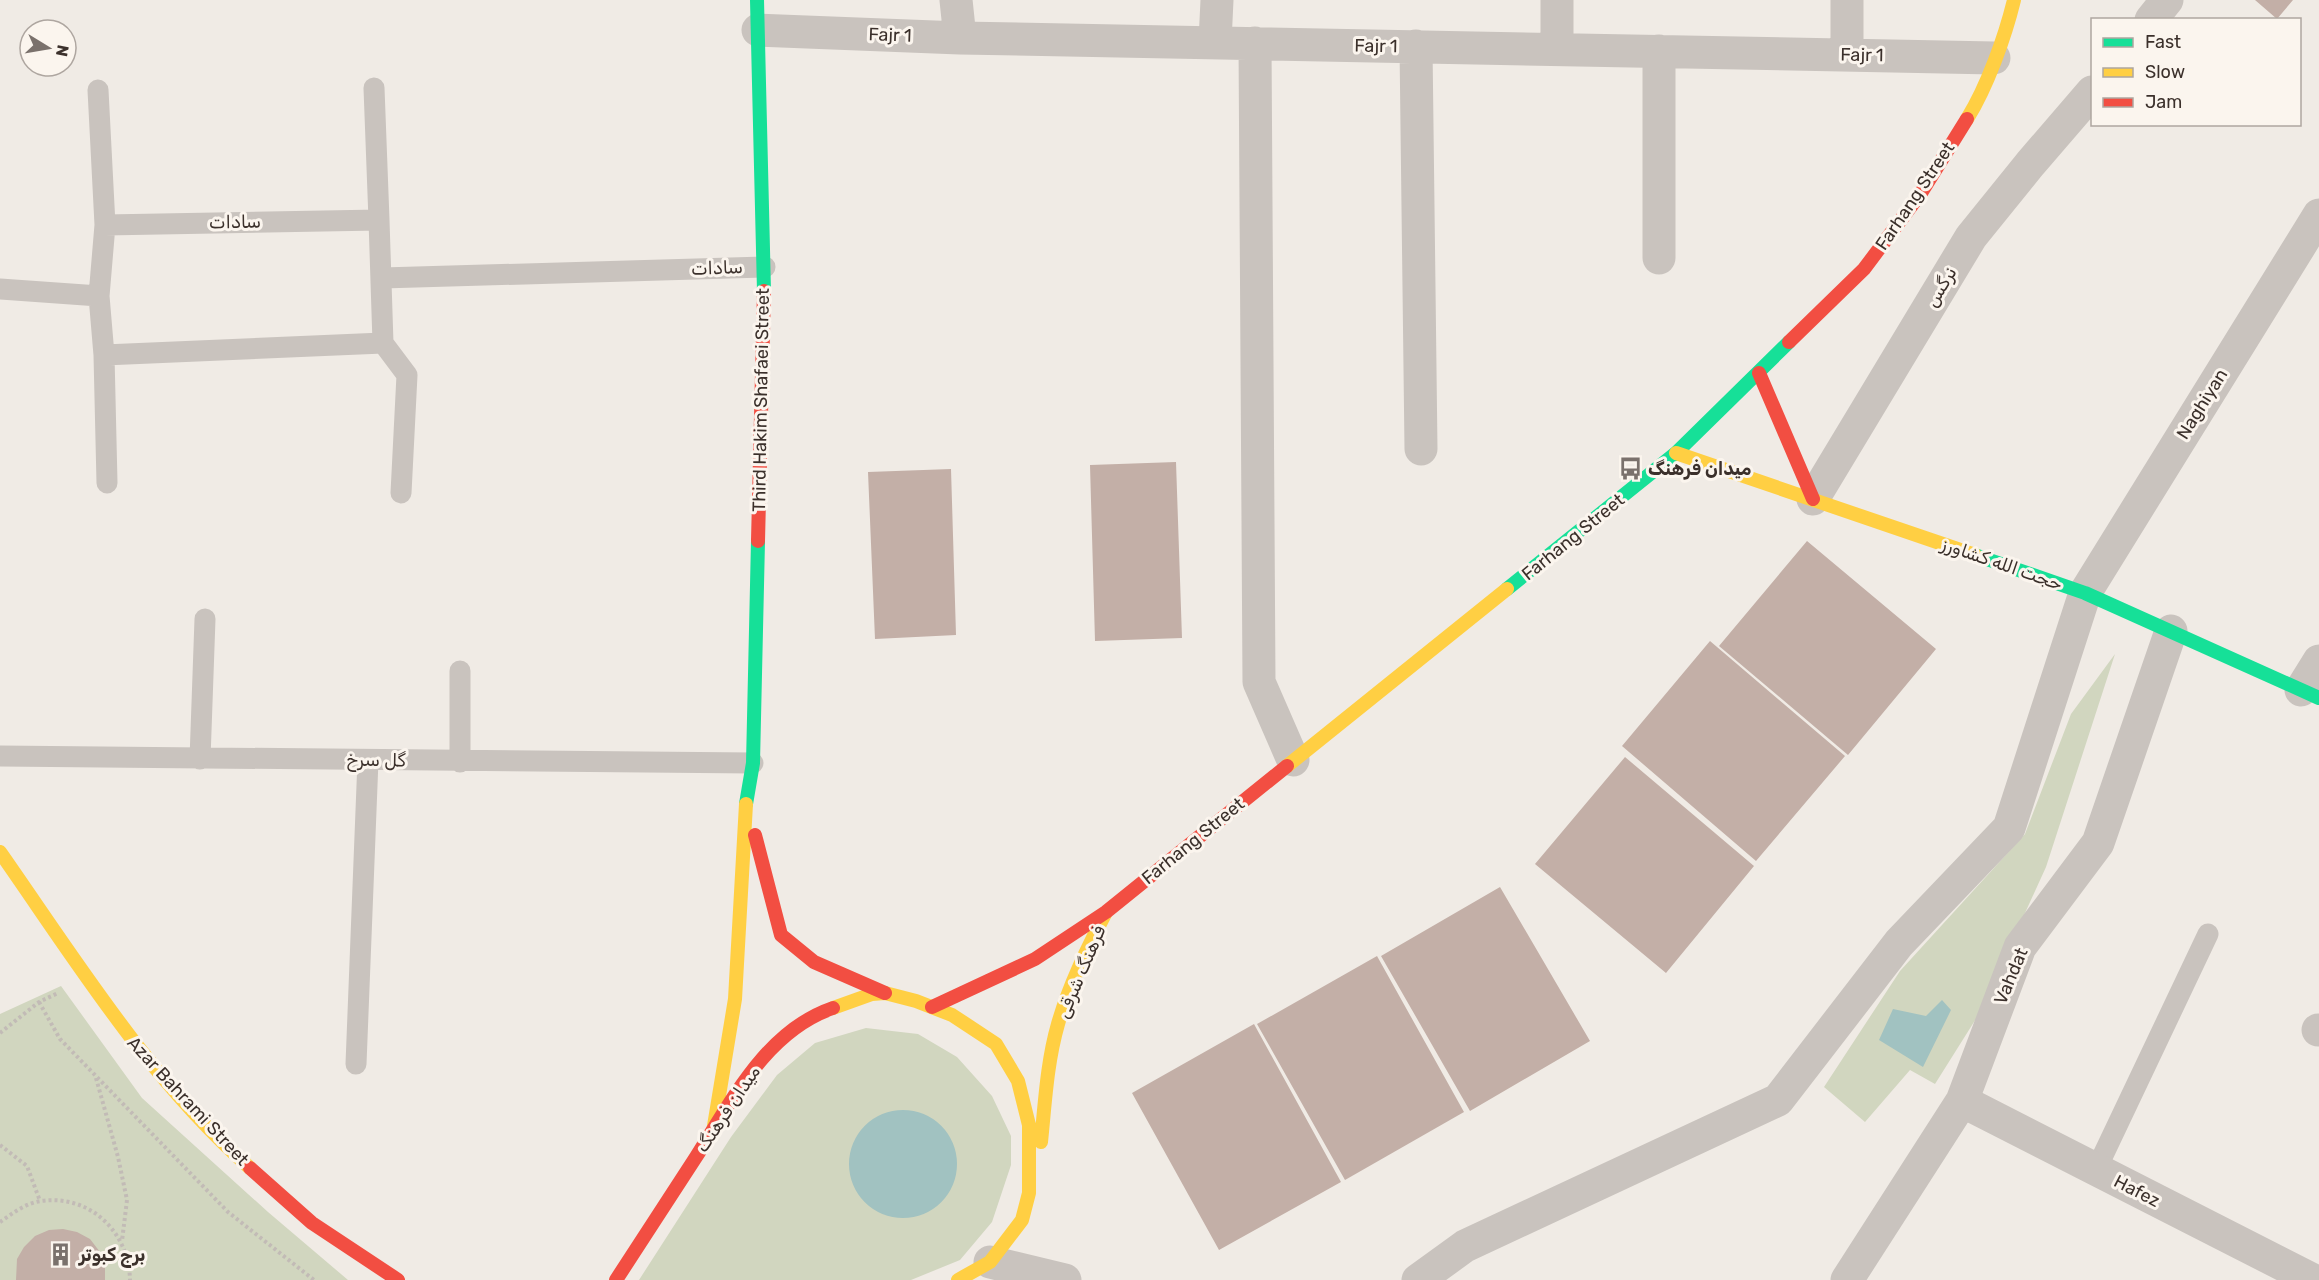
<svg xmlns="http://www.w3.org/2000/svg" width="2319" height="1280" font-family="Rubik,Vazirmatn,sans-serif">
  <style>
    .green { fill: #d1d6bf }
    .water { fill: #a1c2c1 }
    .building { fill: #c3afa7 }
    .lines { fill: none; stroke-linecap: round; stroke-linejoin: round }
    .path { stroke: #c2bbb6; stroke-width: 4; stroke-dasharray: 3 3; stroke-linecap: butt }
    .lane { stroke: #c9c3be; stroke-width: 21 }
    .street { stroke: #c9c3be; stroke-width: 33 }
    .fast { stroke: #16e098; stroke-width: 14 }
    .slow { stroke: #ffcf43; stroke-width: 14 }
    .jam { stroke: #f24e42; stroke-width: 14 }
    .labels { text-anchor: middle; stroke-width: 6; stroke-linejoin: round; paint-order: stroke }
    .street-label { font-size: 18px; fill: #3b302b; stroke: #fbf5ee }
    .poi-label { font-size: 18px; font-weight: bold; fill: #3b302b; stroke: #fbf5ee; text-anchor: start }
  </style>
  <rect width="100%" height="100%" fill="#f0ebe5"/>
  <path class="green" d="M2115,654l-69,213 -67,147 -44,70 -25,-14 -45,52 -41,-35 76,-116 125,-137 46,-120z
    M61,986l81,112 126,114 80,68h-348v-266z
    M866,1028l52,6 39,23 35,39 19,40v29l-19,57 -32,38 -49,20h-272l92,-143 46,-62 38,-32z"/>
  <path class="water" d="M1942,1000l9,10 -28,57 -44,-27 14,-31 33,7z
    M849 1164a54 54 0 1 1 108 0a54 54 0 1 1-108 0Z"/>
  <path class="building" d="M2255,0h38l-16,19z
    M1176,462l6,176 -87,3 -5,-176z
    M951,469l5,166 -81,4 -7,-167z
    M1807,541l129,108 -88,106 -129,-109z
    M1710,641l135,115 -89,105 -134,-115z
    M1625,757l129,109 -88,107 -131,-109z
    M1500,887l90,154 -120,70 -89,-155z
    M1377,956l87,156 -119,68 -88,-156z
    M1254,1024l87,158 -122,68 -87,-157z
    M63,1229l14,3 13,7 10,13 5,14v14h-89l1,-21 7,-12 11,-11 14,-6z"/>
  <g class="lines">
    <path class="path" d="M39,1002l21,37 168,173 86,68
      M0,1033l39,-31 19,-9
      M96,1078l22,79 9,43 -5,41
      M0,1145l27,21 13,35
      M0,1222c13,-9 26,-19 41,-21 49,-7 88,31 89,79"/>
    <path class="lane" d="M374,88l5,132
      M98,90l7,135
      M379,220l4,123 -279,12 -5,-59 6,-71z
      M382,278l383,-11
      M0,289l99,7
      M383,343l24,32 -6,118
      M104,355l3,128
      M460,671v91
      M0,756l753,7
      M200,759l5,-140
      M356,1064l12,-304
      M2096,1170l112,-236"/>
    <path class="street" d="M956,0l4,38
      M1557,0v49
      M1847,0v54
      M2151,20l16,-20
      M758,30l202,8 1034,20
      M1215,42l2,-42
      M1255,43l4,639 34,78
      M1416,46l5,403
      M1659,51v207
      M1813,499l158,-262 59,-73 62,-72
      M2301,690l18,-29
      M2318,1030h1
      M1962,1101l351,179
      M990,1262l75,18
      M1418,1280l47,-34 313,-146 121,-157 110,-115 76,-235 234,-378
      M1847,1280l115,-179 58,-154 78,-104 73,-212"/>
    <path class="fast" d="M757,0l7,291
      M1975,555l110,38 234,105
      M1507,589l169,-136 113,-111
      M746,804l7,-41 5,-222"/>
    <path class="slow" d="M1967,119c20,-32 38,-82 47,-119
      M1676,453l299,102
      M1287,766l220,-177
      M0,852c77,110 149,227 250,316
      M833,1008l39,-14 13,-1 31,8 36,14 44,29 22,37 11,44v68l-7,27 -32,42 -32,18
      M713,1132l22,-133 11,-195
      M1041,1142c4,-39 6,-80 17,-118 11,-39 29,-75 47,-110"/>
    <path class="jam" d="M1789,342l75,-73 57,-76 46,-74
      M1759,373l54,126
      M758,541l6,-250
      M755,835l26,100 33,27 71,31
      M932,1007l103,-48 71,-47 181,-146
      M250,1168l62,55 86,57
      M616,1280c27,-41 53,-82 80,-123 36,-56 70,-126 137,-149"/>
  </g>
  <defs>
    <symbol id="bus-bare" viewBox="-9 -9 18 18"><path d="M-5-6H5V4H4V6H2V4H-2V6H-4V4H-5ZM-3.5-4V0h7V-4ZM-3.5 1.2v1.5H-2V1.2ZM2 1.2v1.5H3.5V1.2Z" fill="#7a716c" stroke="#fbf5ee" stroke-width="2.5" paint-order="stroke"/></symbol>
    <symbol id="building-bare" viewBox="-9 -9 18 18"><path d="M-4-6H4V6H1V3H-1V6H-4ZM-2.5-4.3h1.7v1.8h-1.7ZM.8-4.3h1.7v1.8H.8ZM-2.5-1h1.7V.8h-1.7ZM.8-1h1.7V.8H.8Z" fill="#7a716c" stroke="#fbf5ee" stroke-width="2.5" paint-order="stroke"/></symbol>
  </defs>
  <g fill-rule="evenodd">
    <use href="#bus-bare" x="1614" y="452" width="33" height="33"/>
    <use href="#building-bare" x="44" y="1238" width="33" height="33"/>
  </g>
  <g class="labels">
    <g class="street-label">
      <text transform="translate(890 35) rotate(2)" y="6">Fajr 1</text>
      <text transform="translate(1376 46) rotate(1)" y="6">Fajr 1</text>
      <text transform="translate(1862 55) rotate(1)" y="6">Fajr 1</text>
      <text transform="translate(1915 196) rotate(-56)" y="6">Farhang Street</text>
      <text transform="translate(235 222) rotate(-1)" y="6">سادات</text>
      <text transform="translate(717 268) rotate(-2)" y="6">سادات</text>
      <text transform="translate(1941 287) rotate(-59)" y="6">نرگس</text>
      <text transform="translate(761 400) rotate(-89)" y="6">Third Hakim Shafaei Street</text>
      <text transform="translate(2202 404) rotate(-58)" y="6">Naghiyan</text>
      <text transform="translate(1573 537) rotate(-39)" y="6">Farhang Street</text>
      <text transform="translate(2002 564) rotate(19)" y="6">حجت الله کشاورز</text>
      <text transform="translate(376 760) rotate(1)" y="6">گل سرخ</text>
      <text transform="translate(1193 841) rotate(-39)" y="6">Farhang Street</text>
      <text transform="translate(1081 972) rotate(-67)" y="6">فرهنگ شرقی</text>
      <text transform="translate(2011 976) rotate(-67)" y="6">Vahdat</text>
      <text transform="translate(188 1101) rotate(47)" y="6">Azar Bahrami Street</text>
      <text transform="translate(728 1109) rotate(-56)" y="6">میدان فرهنگ</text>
      <text transform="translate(2137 1191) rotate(27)" y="6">Hafez</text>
    </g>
    <g class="poi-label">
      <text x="1648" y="475">میدان فرهنگ</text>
      <text x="79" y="1261">برج کبوتر</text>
    </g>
  </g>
  <rect x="2091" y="18" width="210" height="108" fill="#fbf5ee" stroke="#aea6a0" stroke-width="1.5"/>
  <rect x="2103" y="38" width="30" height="9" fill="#16e098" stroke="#aea6a0" stroke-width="1.5"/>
  <text x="2145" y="48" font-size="18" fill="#3b302b">Fast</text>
  <rect x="2103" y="68" width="30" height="9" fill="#ffcf43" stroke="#aea6a0" stroke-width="1.5"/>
  <text x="2145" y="78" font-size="18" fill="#3b302b">Slow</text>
  <rect x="2103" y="98" width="30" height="9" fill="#f24e42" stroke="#aea6a0" stroke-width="1.5"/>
  <text x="2145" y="108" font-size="18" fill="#3b302b">Jam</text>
  <g transform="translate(48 48) rotate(101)"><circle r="28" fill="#fbf5ee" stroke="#aea6a0" stroke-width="1.5"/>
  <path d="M0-4.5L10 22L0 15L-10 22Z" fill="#7a716c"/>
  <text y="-9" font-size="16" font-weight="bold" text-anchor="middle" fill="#3b302b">N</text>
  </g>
</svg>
